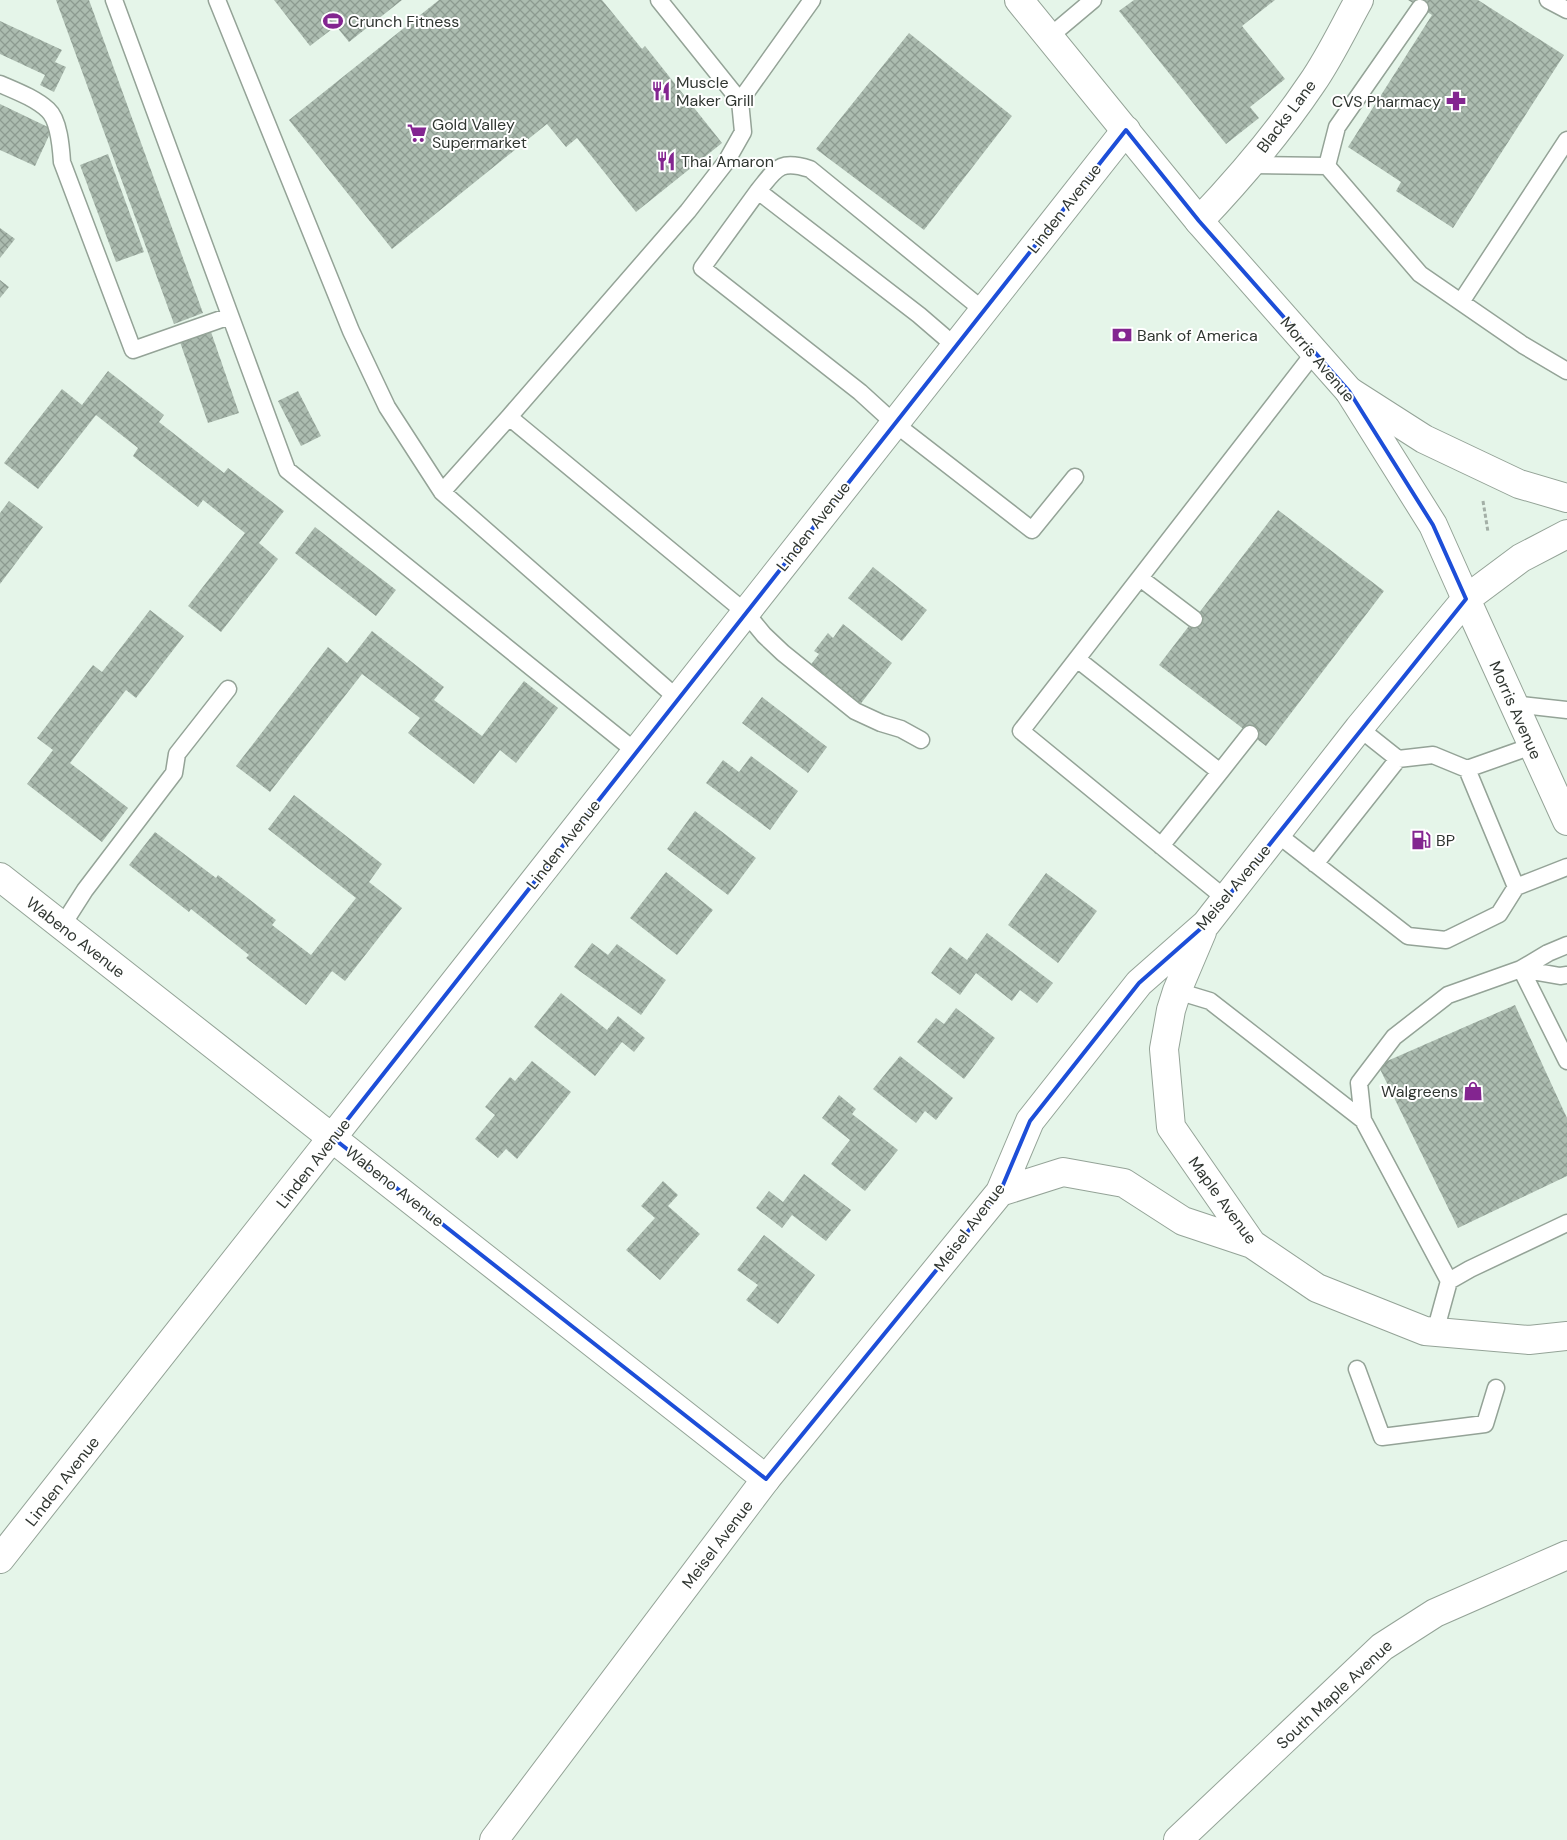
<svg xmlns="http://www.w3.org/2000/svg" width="1567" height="1840" font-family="'DM Sans',sans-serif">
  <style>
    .building { fill: url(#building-cross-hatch) }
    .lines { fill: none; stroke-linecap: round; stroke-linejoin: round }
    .service-casing { stroke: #94a397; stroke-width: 19 }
    .minor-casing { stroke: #94a397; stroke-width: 30 }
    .secondary-casing { stroke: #94a397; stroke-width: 30 }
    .primary-casing { stroke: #94a397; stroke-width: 30 }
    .path { stroke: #a3afa6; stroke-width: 3; stroke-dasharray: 4 2.5; stroke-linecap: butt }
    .service { stroke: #fff; stroke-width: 16 }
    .minor { stroke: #fff; stroke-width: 28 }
    .secondary { stroke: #fff; stroke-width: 28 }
    .primary { stroke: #fff; stroke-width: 28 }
    .marked { fill: none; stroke: #1d4ed8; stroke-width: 4; stroke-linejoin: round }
    .labels { text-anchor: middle; stroke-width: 4; stroke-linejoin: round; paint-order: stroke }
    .poi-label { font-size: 16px; fill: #303631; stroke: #fff; text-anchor: start }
    .street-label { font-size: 16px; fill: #303631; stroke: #fff }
  </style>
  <defs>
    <pattern id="building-cross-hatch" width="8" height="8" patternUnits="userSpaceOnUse" patternTransform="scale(1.25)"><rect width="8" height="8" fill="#acbcb0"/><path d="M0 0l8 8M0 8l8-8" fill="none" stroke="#8c9a90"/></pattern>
  </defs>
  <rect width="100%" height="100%" fill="#e5f5e9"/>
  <path class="building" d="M56,0h33l114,313 -29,11z
    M274,0h128l-53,42 -13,-16 -26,20z
    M439,0h163l40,49 3,-3 77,97 -86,69 -59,-74 -11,9 -19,-23 -155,125 -103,-129z
    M1134,0h141l-33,26 43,53 -35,28 9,11 -33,26 -107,-133z
    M1408,0h70l86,55 -111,173 -57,-37 5,-9 -53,-35 84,-132z
    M0,21l62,29 -7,12 11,5 -12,25 -14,-7 5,-10 -45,-21z
    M909,33l103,83 -88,114 -108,-81z
    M0,104l52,25 -17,37 -35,-16z
    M108,154l36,98 -28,10 -36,-97z
    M0,228l15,11 -15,19z
    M0,280l9,7 -9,11z
    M211,332l28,81 -31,10 -28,-81z
    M108,371l56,44 -5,7 65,51 4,-5 56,43 -25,32 19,16 -57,73 -33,-26 57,-73 -42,-33 -5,7 -65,-51 5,-8 -42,-33 -58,74 -34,-26 58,-74 20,16z
    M298,391l23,45 -20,10 -23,-45z
    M9,501l34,26 -43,57v-71z
    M1278,510l106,81 -118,155 -107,-81z
    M315,527l81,63 -20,26 -81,-63z
    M873,567l54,43 -25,31 -54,-43z
    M150,610l34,26 -48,62 -10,-8 -56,73 58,45 -26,34 -75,-58 26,-34 -16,-12 56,-73 9,7z
    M843,624l49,39 -33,43 -50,-39 10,-13 -5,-3 14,-18 5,5z
    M372,631l72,56 -10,13 48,36 42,-55 34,27 -42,55 -16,-13 -26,34 -66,-51 12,-15 -58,-44 -92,118 -34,-26 92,-119 19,16z
    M762,697l65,50 -19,26 -66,-50z
    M751,756l47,35 -28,39 -64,-47 17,-23 16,12z
    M294,795l88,69 -13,18 33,26 -57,73 -13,-10 -26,34 -60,-47 3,-3 -58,-46 -2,3 -60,-47 26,-33 61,46 2,-3 58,45 -4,5 39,30 45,-57 -88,-69z
    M695,811l61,47 -28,37 -61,-46z
    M666,872l47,38 -36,45 -47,-37z
    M1046,873l51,38 -39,52 -50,-38z
    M987,933l66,50 -16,20 -17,-13 -8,11 -36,-28 -16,22 -29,-22 19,-26 17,13z
    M592,943l16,12 9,-11 49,36 -25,35 -67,-48z
    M561,993l46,37 11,-14 27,22 -11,14 -12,-10 -27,34 -61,-49z
    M1515,1005l52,113v58l-109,52 -80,-163z
    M956,1008l39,30 -31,41 -47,-37 19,-24 8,6z
    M900,1056l53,42 -17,22 -11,-9 -9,12 -43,-34z
    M532,1061l39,31 -54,67 -11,-10 -8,9 -23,-19 20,-24 -10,-8 25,-30 5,4z
    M839,1095l17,14 -4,5 46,36 -33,41 -34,-27 19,-24 -28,-22z
    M804,1174l47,36 -25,31 -34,-26 -10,13 -26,-20 13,-17 14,11z
    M663,1181l15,14 -10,11 32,28 -40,46 -34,-30 29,-32 -14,-12z
    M764,1235l51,40 -37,49 -32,-24 12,-15 -21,-15z"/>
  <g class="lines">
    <defs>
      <path id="service" d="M114,0l173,470 348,281
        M217,0l134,331 36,76 55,85 235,206
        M659,0l81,101 72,-101
        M1548,0l19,10
        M1049,37l44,-37
        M0,84c16,7 35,14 48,26 11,10 13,37 14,52l71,188 97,-34
        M1249,165l78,1 93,108 103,71 44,26
        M1327,166l10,-39 83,-119
        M758,191c18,-22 21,-32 52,-22l173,141
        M1461,302l106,-162
        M955,346l-36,-31 -161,-124 -56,77 158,124 34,31 138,107 43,-53
        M509,417l236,195 19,23 19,18 72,58 26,12 20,6 20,11
        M442,492l67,-75 179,-206 38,-49 17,-30 -3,-31
        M1140,578l54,41
        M1077,659l143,113 -59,74
        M1513,704l54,6
        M1359,728l39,31
        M1467,769l49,118
        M1220,772l30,-38
        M1277,834l131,102 38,4 53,-26 17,-27 51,-20
        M1315,864l83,-105 35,-4 34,14 65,-23
        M1226,899l-205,-168 293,-378
        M62,926l23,-36 89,-117 3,-19 51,-65
        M1521,969l46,92
        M1521,969l39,7 7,-1
        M1177,991l33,10 153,119
        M1449,1281l-86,-161 -4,-37 35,-46 54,-42 73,-26 27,-16 19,-8
        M1435,1332l14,-51 21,-12 97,-46
        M1357,1369l25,68 103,-13 11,-36"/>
      <path id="minor" d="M1199,221c41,-43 80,-89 113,-138 18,-26 32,-56 47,-83
        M0,877l766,602
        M0,1559l1126,-1429
        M1178,1840l204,-193 53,-34 132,-58"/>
      <path id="secondary" d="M1019,0l180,221 150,170 84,134 33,74"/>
      <path id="primary" d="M1349,391l75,48 95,45 48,14
        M1466,599l101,222
        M1202,932l-25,59 -6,19 -7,39 7,78 81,117 65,44 108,43 104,9 38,-4
        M1000,1192l63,-20 61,11 59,38 69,23
        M494,1840l272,-361 234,-287 30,-71 109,-138 67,-59 153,-196 107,-129 55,-41 46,-24"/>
    </defs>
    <use href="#service" class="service-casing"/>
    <use href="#minor" class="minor-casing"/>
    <use href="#secondary" class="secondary-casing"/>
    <use href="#primary" class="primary-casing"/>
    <path class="path" d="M1483,501l5,31"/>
    <use href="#service" class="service"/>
    <use href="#minor" class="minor"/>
    <use href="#secondary" class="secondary"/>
    <use href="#primary" class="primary"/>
  </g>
  <path class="marked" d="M1126,130l73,91 150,170 84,134 33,74 -260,325 -67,59 -109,138 -30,71 -234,287 -433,-341z"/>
  <defs>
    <symbol id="stadium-bare" viewBox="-9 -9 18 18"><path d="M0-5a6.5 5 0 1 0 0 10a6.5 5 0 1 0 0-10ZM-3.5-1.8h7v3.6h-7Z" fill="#832590" stroke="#fff" stroke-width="2.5" paint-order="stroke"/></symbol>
    <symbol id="restaurant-bare" viewBox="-9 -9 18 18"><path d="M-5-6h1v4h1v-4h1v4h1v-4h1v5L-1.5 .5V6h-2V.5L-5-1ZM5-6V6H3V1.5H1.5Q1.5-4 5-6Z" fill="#832590" stroke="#fff" stroke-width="2.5" paint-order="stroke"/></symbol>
    <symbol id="pharmacy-bare" viewBox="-9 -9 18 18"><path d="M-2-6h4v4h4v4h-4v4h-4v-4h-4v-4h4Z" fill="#832590" stroke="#fff" stroke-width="2.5" paint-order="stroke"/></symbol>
    <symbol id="supermarket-bare" viewBox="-9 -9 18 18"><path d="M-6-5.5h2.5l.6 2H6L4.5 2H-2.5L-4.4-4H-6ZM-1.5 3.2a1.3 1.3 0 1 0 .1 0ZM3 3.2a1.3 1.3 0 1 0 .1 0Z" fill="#832590" stroke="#fff" stroke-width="2.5" paint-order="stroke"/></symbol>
    <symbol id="bank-bare" viewBox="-9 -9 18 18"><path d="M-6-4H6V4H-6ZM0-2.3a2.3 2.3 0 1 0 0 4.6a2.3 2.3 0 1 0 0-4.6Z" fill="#832590" stroke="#fff" stroke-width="2.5" paint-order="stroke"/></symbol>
    <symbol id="fuel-bare" viewBox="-9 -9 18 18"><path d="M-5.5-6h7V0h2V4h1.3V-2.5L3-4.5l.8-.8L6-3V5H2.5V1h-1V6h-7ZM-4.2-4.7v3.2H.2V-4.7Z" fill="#832590" stroke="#fff" stroke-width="2.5" paint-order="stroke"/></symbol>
    <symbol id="shop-bare" viewBox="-9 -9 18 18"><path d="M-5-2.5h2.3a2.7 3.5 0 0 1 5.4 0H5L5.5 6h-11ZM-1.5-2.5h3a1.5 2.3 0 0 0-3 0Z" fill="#832590" stroke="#fff" stroke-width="2.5" paint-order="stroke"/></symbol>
  </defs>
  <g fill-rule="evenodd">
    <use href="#stadium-bare" x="319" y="7" width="28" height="28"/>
    <use href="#restaurant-bare" x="647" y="77" width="28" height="28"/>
    <use href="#pharmacy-bare" x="1442" y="87" width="28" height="28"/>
    <use href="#supermarket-bare" x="403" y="119" width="28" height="28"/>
    <use href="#restaurant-bare" x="652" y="147" width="28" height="28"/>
    <use href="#bank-bare" x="1108" y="321" width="28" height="28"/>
    <use href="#fuel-bare" x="1407" y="826" width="28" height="28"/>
    <use href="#shop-bare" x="1459" y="1077" width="28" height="28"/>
  </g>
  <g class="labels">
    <g class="poi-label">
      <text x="348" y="27">Crunch Fitness</text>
      <text x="676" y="88">Muscle<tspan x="676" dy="18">Maker Grill</tspan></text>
      <text x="1441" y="107" text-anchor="end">CVS Pharmacy</text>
      <text x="432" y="130">Gold Valley<tspan x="432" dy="18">Supermarket</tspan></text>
      <text x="681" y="167">Thai Amaron</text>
      <text x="1137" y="341">Bank of America</text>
      <text x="1436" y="846">BP</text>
      <text x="1458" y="1097" text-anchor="end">Walgreens</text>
    </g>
    <g class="street-label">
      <text transform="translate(1286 116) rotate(-53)" y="6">Blacks Lane</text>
      <text transform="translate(1064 208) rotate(-52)" y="6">Linden Avenue</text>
      <text transform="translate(1318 359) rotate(50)" y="6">Morris Avenue</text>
      <text transform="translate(813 526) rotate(-52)" y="6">Linden Avenue</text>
      <text transform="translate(1516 710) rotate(66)" y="6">Morris Avenue</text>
      <text transform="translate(563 844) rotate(-52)" y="6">Linden Avenue</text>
      <text transform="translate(1233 887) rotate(-50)" y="6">Meisel Avenue</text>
      <text transform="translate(76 937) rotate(38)" y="6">Wabeno Avenue</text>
      <text transform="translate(313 1163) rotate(-52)" y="6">Linden Avenue</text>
      <text transform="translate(395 1186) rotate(38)" y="6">Wabeno Avenue</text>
      <text transform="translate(1223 1200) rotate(54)" y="6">Maple Avenue</text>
      <text transform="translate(969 1227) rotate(-53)" y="6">Meisel Avenue</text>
      <text transform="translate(62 1481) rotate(-52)" y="6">Linden Avenue</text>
      <text transform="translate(717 1544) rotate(-53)" y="6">Meisel Avenue</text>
      <text transform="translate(1334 1694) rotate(-43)" y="6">South Maple Avenue</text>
    </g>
  </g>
</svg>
